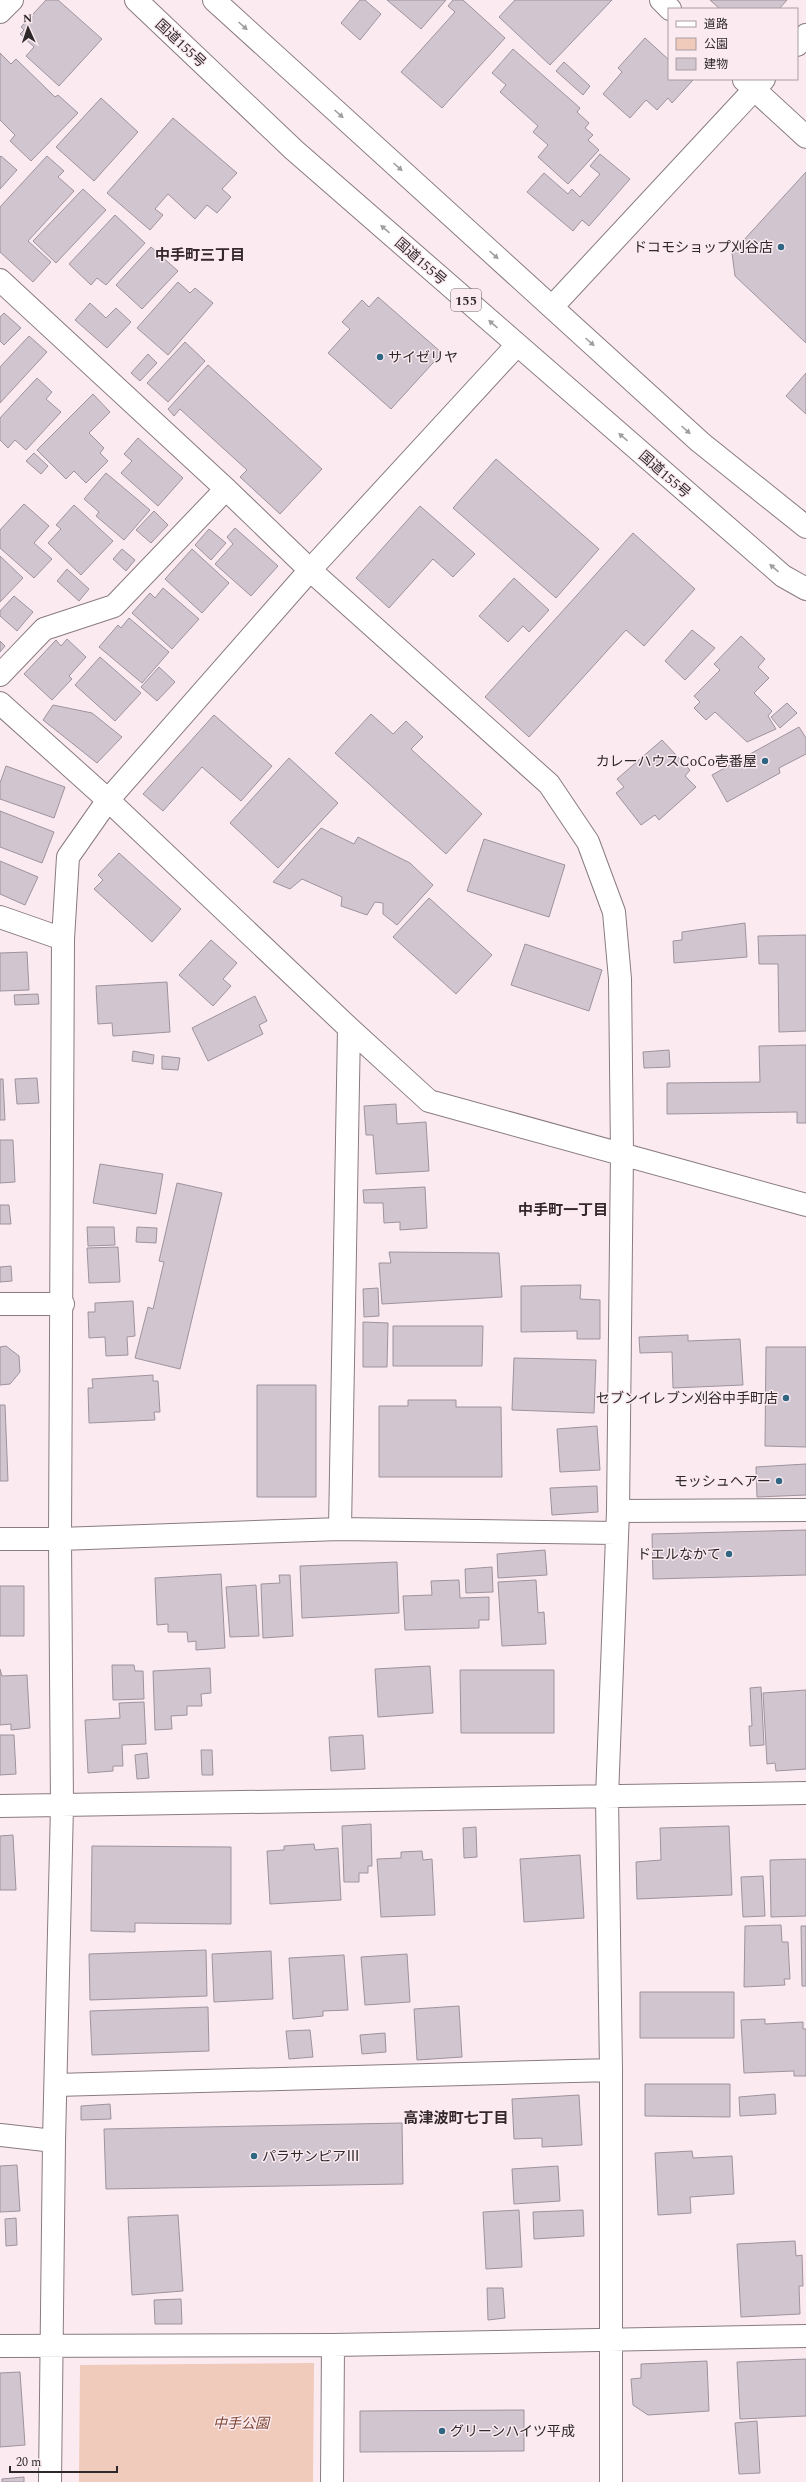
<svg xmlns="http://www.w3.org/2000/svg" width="806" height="2482" font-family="Spectral,'Noto Sans JP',serif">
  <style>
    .green { fill: #f0cabb }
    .building { fill: #d1c5cf; stroke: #9e939d }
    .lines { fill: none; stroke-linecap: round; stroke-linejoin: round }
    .minor-casing { stroke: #897b80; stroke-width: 24 }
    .highway-casing { stroke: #897b80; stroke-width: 24 }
    .minor { stroke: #fff; stroke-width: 22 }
    .highway { stroke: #fff; stroke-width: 22 }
    .oneway { fill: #a19ea0 }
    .poi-dot { fill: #2f6681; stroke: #fbebf1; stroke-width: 1.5 }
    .labels { text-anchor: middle; stroke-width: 3; stroke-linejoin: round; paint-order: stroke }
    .shield { fill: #fbebf1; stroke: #6c6266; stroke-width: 1 }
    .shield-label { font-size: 13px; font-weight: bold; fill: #2e282b }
    .street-label { font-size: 14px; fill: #2e282b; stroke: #fbebf1 }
    .poi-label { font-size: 14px; fill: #2e282b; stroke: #fbebf1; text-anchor: end }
    .park-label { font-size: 14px; font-style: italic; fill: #7f4731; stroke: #fbebf1 }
    .neighbourhood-label { font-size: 15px; font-weight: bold; fill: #34282c; stroke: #fbebf1 }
  </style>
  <rect width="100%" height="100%" fill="#fbebf1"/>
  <path class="green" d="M314,2363l-1,119h-234l1,-117z"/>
  <path class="building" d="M46,0h12l44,39 -43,47 -33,-30 8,-9 -14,-13 4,-4 -3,-3z
    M360,0h5l16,14 -21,26 -19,-17z
    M387,0h59l-25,29z
    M453,0h10l42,38 -63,70 -41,-36 54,-60 -7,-6z
    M515,0h97l-62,65 -51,-48z
    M710,0h77l-8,9h-59z
    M645,38l24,22v19l24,1 -21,23 -4,-5 -11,12 -11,-10 -16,18 -27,-24 19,-22 -4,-4z
    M513,49l67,59 -3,4 12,11 -4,5 8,7 -5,5 11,10 -31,34 -30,-27 10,-12 -15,-13 5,-6 -38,-34 6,-7 -14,-12z
    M0,53l11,11 5,-5 39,38 3,-2 20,18 -47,48 -21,-20 5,-6 -15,-15z
    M564,62l26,24 -7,9 -27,-24z
    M101,98l37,34 -44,49 -38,-34z
    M173,118l64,55 -15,16 9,8 -14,16 -10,-8 -12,14 -27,-25 -13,15 8,6 -13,15 -43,-37z
    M600,154l30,25 -41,47 -7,-6 -9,11 -46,-39 17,-19 24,21 4,-5 8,8 20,-23 -10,-8z
    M1,156l16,14 -17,19v-32z
    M47,156l17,15 -6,6 16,14 -46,50 23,21 -18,20 -33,-30v-45z
    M806,172v171l-71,-67 -3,-23z
    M83,189l23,21 -50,53 -23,-22z
    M115,215l30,28 -39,42 -9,-7 -6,7 -22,-21z
    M151,247l27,24 -36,38 -26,-24z
    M178,282l12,11 5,-5 18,15 -45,52 -31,-27z
    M378,297l64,56 -51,56 -63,-56 22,-24 -8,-7 20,-22 7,7z
    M90,303l16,15 10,-10 15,14 -24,26 -32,-28z
    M4,313l17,15 -17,17 -4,-4v-24z
    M29,336l18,16 -47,51v-36z
    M185,342l20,19 -37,41 -21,-19z
    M148,354l9,9 -17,18 -9,-8z
    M208,365l114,104 -42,45 -40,-37 7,-7 -67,-61 -6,7 -6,-7z
    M806,373v41l-20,-18z
    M37,378l15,14 -6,7 15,13 -35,38 -11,-10 -7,8 -8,-8v-22z
    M93,394l17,18 -21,21 15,15 -4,5 8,8 -22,22 -12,-12 -8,8 -29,-29z
    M138,438l45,40 -25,28 -37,-33 11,-12 -8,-7z
    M34,453l14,13 -7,8 -15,-13z
    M496,459l103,90 -43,49 -103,-90z
    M106,473l44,37 -26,30 -28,-24 3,-4 -15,-13z
    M24,504l25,22 -15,17 18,16 -18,19 -34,-30v-18z
    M74,505l39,36 -32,34 -33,-32 13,-14 -5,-4z
    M420,506l55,48 -22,23 -20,-18 -44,49 -33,-30z
    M154,511l14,14 -17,18 -15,-13z
    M235,528l43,38 -27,30 -36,-32 18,-20 -6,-7z
    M209,529l17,14 -15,17 -16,-15z
    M633,533l62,56 -51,57 -18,-16 -97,107 -44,-40z
    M122,549l13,11 -9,11 -13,-12z
    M192,549l37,34 -27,30 -37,-34z
    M0,556l23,22 -23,24z
    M67,569l22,20 -10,12 -22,-20z
    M514,578l35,32 -20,22 -6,-6 -15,16 -29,-26z
    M163,588l36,31 -27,30 -40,-36 18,-20 5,5z
    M14,596l19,16 -16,19 -17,-15v-5z
    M129,618l40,34 -27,31 -43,-36 19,-22 3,3z
    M692,630l23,18 -30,32 -20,-19z
    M741,636l24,23 -7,8 11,11 -15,15 18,18 -4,5 8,13 -29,13 -32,-30 -9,8 -12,-12 6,-6 -6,-6 26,-26 -6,-6z
    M67,639l19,18 -17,19 3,3 -20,21 -28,-26 32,-34 5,6z
    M0,641l5,5 -5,6z
    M100,657l41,36 -26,28 -40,-36z
    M159,667l16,15 -18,19 -16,-14z
    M787,703l10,10 -17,15 -9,-11z
    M53,705l39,8 30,24 -25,26 -54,-43z
    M371,714l22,20 13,-13 17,16 -12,12 71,65 -36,40 -111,-101z
    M214,715l58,51 -31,35 -39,-34 -39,44 -20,-17z
    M799,727l7,11v16l-27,14 1,5 -53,29 -15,-27z
    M662,740l28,30 -5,6 11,11 -37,33 -4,-5 -14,10 -25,-32 8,-6 -7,-8z
    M289,758l49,45 -60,65 -48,-45z
    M6,766l59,21 -11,31 -54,-19v-16z
    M0,811l54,21 -12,31 -42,-16z
    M321,828l33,16 4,-7 52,26 23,22 -36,40 -14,-11v-11l-8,-1 -8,13 -26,-9 1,-9 -40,-18 -12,10 -17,-7z
    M484,839l81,26 -16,52 -82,-26z
    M119,853l62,56 -29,33 -58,-53 9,-9 -5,-5z
    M0,861l38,16 -13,28 -25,-11z
    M429,898l63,57 -36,39 -63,-57z
    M745,923l2,34 -73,6 -1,-22 9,-1v-8z
    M806,935v96l-27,1 -1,-68h-19l-1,-28z
    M211,940l26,23 -14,16 8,7 -18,20 -34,-31z
    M525,944l77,26 -13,41 -78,-26z
    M27,952l2,38 -29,1v-38z
    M167,982l3,50 -57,4 -1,-13 -14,1 -2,-38z
    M38,994l1,10 -24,1 -1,-10z
    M255,996l12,25 -8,4 4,9 -55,27 -16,-33z
    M806,1045v78h-9v-11l-130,2v-31l93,-1 -1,-36z
    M669,1050l1,17 -26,1 -1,-16z
    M133,1051l21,4 -1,9 -21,-3z
    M162,1056l18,2 -2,12 -16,-1z
    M37,1078l2,25 -22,1 -2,-25z
    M0,1079h3l2,41h-5z
    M396,1104l1,20 29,-2 3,49 -53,3 -3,-39h-7l-2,-29z
    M0,1140h13l2,42 -15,1z
    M100,1164l63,10 -7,40 -63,-11z
    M177,1183l45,10 -42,176 -45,-11 13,-51 5,2 11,-47 -5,-1z
    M425,1187l2,41 -27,2v-8l-16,1 -1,-20h-19l-1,-13z
    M0,1205h9l2,19h-11z
    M87,1227h27l1,18 -27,1z
    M137,1227l20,1 -1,15 -20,-1z
    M118,1247l2,35 -31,1 -2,-35z
    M389,1252l110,1 3,44 -120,7 -3,-41h12z
    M11,1266l1,15 -12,1v-15z
    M581,1285l-1,14 20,1v39h-23v-8l-56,1v-46z
    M378,1288l1,28 -15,1 -1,-28z
    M133,1301l2,35 -8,1 1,18 -22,1 -1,-19 -16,1 -1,-26h7v-9z
    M363,1322l25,1 -1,44h-24z
    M393,1326h90l-1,40h-89z
    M688,1335v6l52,-2 3,46 -70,3 -1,-36 -32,1 -1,-16z
    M6,1346l13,10 1,16 -10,12 -10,1v-38z
    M766,1347h40v100l-41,-1z
    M514,1358l82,2 -2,53 -82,-3z
    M153,1375v6h5l2,31h-6l1,8 -66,3 -1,-35h5l-1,-9z
    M257,1385h59v112h-59z
    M408,1400h48v7h45l1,70h-123v-71h29z
    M0,1405h5l3,76h-8z
    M597,1426l3,44 -40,2 -3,-43z
    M806,1464v31l-49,2 -1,-30z
    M597,1486l1,26 -46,3 -2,-27z
    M806,1530v45l-153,4 -1,-45z
    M545,1550l2,25 -49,3 -1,-24z
    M397,1562l2,51 -97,5 -2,-52z
    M492,1567l1,25 -27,1 -1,-24z
    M221,1574l4,74 -29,2v-9l-8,1 -1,-10h-19v-8l-11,1 -2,-47z
    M279,1575h11l3,61 -30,2 -2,-54 19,-1z
    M459,1580l1,18 29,-1v23h-10v8l-74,2 -2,-34 29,-1 -1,-14z
    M536,1580l2,33 6,-1 2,32 -44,2 -4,-64z
    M256,1585l3,51 -29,1 -4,-50z
    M0,1586h24v50h-24z
    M112,1665h22l1,6h8l1,28 -31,1z
    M430,1666l3,47 -55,4 -3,-48z
    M210,1668l1,25 -10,1 1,12h-15v9l-16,1 1,13 -17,1 -2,-59z
    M0,1669l2,7 25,-1 3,53 -19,2v-6l-11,1z
    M460,1670h94v63h-93z
    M761,1687l3,58 -14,1 -1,-20h3l-2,-38z
    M806,1690v79l-30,2 -1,-8 -8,1 -4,-71z
    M144,1702l2,42 -24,1 1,21h-10v5l-25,2 -3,-53 35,-2 -1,-15z
    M0,1735h14l2,39 -16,1z
    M363,1735l2,34 -34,2 -2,-34z
    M201,1750h11l1,25h-11z
    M147,1753l2,25 -12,1 -2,-24z
    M371,1824l1,42h-4v7h-9v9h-15l-2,-56z
    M729,1826l3,69 -95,4 -1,-37 25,-2 -1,-32z
    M476,1827l1,30 -13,1 -1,-30z
    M13,1835l3,55h-16v-54z
    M314,1844l1,6 23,-2 3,52 -71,4 -3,-53 17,-1v-4z
    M92,1846l139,1v77l-96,-1v9l-44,-1z
    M422,1851l1,9 9,-1 3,56 -54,2 -4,-58 24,-1v-6z
    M580,1855l4,63 -60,4 -4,-63z
    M806,1859v57l-35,1 -1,-57z
    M763,1876l2,40 -22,1 -2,-40z
    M781,1925l1,17h6l2,37h-6l1,6 -41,2 1,-61z
    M801,1926h5v60h-4z
    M206,1950l1,46 -117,4 -1,-46z
    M271,1951l2,48 -59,3 -2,-48z
    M407,1954l3,48 -45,3 -4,-48z
    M344,1955l4,55 -25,1v5l-30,3 -4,-61z
    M640,1992h94v46h-94z
    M459,2006l3,51 -45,3 -3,-51z
    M208,2007l1,44 -117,4 -2,-44z
    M765,2019v5l38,-2v7h3v47h-12v-5l-50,2 -3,-53z
    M310,2030l3,27 -24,2 -3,-28z
    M385,2033l1,19 -24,2 -2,-19z
    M645,2084h85v33l-85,-1z
    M775,2094l1,20 -36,2 -1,-19z
    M579,2095l3,50 -40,2v-9l-28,1 -2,-40z
    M110,2104l1,15 -30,1v-14z
    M402,2123l1,61 -297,5 -2,-60z
    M692,2151l1,7 39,-2 2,38 -44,3 1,16 -33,2 -3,-62z
    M17,2165l3,46 -20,1v-46z
    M558,2166l2,35 -46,3 -2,-35z
    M519,2210l3,57 -36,2 -3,-57z
    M583,2210l1,26 -50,3 -1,-27z
    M178,2215l5,76 -51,4 -4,-78z
    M16,2218l1,27 -11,1 -1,-27z
    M795,2241l1,15 6,-1 1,31h-4l1,28 -59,3 -4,-73z
    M487,2288h16l2,30 -17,2z
    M181,2299l1,25h-27l-1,-24z
    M806,2359v57l-66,3 -3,-57z
    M707,2361l2,50 -61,4 -15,-10 -2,-26 10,-1v-14z
    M20,2372l5,73 -25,2v-74z
    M524,2410v41l-164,1v-41z
    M757,2421l3,52 -21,1 -4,-51z
    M24,2477v5h-22v-3z"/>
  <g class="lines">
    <defs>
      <path id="minor" d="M661,0l9,9
        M0,12l12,-12
        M797,45l9,-10
        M744,80l62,57
        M0,280l226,209 84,81 -202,230 -40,57 -5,82 -3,600 2,267 -8,335 -4,341
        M552,307l212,-228
        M517,345l-207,225 239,214 39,58 26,70 6,67 2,173 -4,359 -11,286 4,273v412
        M0,675l44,-46 70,-23 112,-117
        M0,703l108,97 241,228 80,73 377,104
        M0,917l63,22
        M0,1304h63
        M618,1511l188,-1
        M340,1529l9,-501
        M0,1539h60l280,-10 276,4
        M0,1806l806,-13
        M56,2085l555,-15
        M0,2135l54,6
        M0,2346l333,-1 473,-9
        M332,2482l1,-137"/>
      <path id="highway" d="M136,0l158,150 489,426 23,13
        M214,0l486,442 106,85"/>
    </defs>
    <use href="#minor" class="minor-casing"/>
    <use href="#highway" class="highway-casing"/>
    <use href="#minor" class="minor"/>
    <use href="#highway" class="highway"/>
  </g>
  <defs><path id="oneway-solid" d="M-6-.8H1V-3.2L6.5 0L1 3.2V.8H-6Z"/></defs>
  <g class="oneway">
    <use href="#oneway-solid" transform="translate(243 26) rotate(42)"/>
    <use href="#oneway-solid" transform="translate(339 114) rotate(42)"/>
    <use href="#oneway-solid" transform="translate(398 167) rotate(42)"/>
    <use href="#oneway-solid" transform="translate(385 229) rotate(-139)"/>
    <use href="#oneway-solid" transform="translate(494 255) rotate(42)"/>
    <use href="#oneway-solid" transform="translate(493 324) rotate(-139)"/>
    <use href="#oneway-solid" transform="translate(590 342) rotate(42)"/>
    <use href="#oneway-solid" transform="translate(686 430) rotate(42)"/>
    <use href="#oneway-solid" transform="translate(623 437) rotate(-139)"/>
    <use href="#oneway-solid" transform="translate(774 568) rotate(-139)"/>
  </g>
  <g class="poi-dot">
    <circle cx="781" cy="247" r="4"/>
    <circle cx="380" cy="357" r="4"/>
    <circle cx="765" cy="761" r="4"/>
    <circle cx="786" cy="1398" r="4"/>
    <circle cx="779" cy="1481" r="4"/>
    <circle cx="729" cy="1554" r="4"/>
    <circle cx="254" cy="2156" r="4"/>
    <circle cx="442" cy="2431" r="4"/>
  </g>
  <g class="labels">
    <rect class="shield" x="451" y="289" width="30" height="22" rx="3"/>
    <g class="shield-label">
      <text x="466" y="305">155</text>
    </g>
    <g class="street-label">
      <text transform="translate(181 43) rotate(43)" y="5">国道155号</text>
      <text transform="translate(421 261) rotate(41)" y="5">国道155号</text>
      <text transform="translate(665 474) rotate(41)" y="5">国道155号</text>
    </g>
    <g class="poi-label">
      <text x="773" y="252">ドコモショップ刈谷店</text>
      <text x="388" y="362" text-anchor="start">サイゼリヤ</text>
      <text x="757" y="766">カレーハウスCoCo壱番屋</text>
      <text x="778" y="1403">セブンイレブン刈谷中手町店</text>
      <text x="771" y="1486">モッシュヘアー</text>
      <text x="721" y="1559">ドエルなかて</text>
      <text x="262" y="2161" text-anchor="start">パラサンピアⅢ</text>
      <text x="450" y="2436" text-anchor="start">グリーンハイツ平成</text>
    </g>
    <g class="park-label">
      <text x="241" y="2428">中手公園</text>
    </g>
    <g class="neighbourhood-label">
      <text x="200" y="260">中手町三丁目</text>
      <text x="563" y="1215">中手町一丁目</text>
      <text x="456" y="2123">高津波町七丁目</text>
    </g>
  </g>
  <rect x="668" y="8" width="130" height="72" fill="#fbebf1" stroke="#a99da2"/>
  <rect x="676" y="21" width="20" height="6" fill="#ffffff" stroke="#a99da2"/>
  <text x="704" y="28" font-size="12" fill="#2e282b">道路</text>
  <rect x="676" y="38" width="20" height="12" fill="#f0cabb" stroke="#a99da2"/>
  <text x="704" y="48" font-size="12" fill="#2e282b">公園</text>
  <rect x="676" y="58" width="20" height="12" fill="#d1c5cf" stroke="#a99da2"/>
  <text x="704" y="68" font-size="12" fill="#2e282b">建物</text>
  <g transform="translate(28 28) rotate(357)" stroke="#fbebf1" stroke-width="3" paint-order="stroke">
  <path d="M0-3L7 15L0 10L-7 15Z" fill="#2e282b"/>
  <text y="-6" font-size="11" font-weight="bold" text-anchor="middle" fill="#2e282b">N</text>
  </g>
  <path d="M10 2466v6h107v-6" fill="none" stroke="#2e282b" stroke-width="2"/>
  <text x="16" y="2466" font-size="12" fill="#2e282b" stroke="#fbebf1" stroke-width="3" paint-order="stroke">20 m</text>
</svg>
